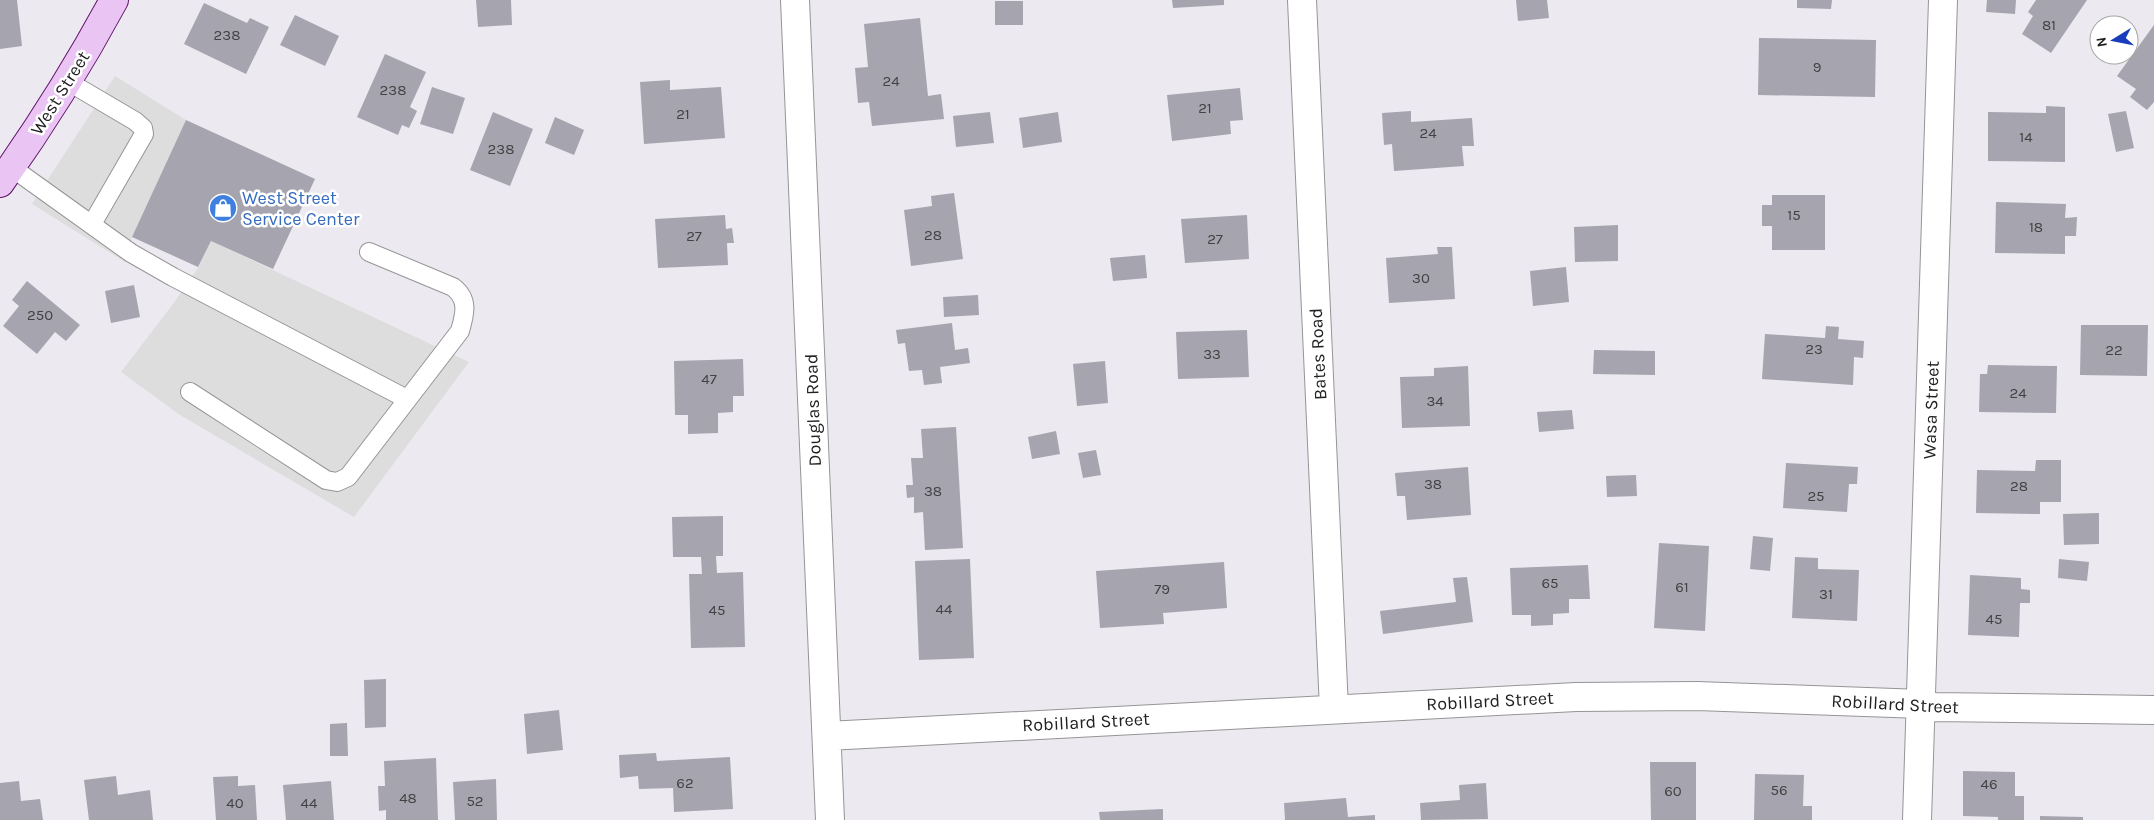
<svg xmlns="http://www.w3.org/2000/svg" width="2154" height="820" font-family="Karla,sans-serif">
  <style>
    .parking { fill: #ddd }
    .building { fill: #a6a4ae }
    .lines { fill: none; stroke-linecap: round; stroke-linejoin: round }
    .service-casing { stroke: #959595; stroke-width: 20 }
    .minor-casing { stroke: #959595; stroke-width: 30 }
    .secondary-casing { stroke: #62126d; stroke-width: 30 }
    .service { stroke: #fff; stroke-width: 18 }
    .minor { stroke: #fff; stroke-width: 28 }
    .secondary { stroke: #eac4f3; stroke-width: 28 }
    .labels { text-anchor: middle; stroke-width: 5; stroke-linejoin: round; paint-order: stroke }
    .number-label { font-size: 15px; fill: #424244 }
    .street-label { font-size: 18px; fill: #212121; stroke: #fff }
    .shop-label { font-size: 18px; fill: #366cbe; stroke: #fff; text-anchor: start }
  </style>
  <rect width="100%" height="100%" fill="#ece9f0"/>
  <path class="parking" d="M115,76l71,44 -54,117 -7,25 -93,-58z
    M211,241l258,121 -115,155 -174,-102 -59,-43 52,-68 25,-36z"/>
  <path class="building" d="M0,0h17l5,46 -22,3z
    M476,0h35l1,25 -34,2z
    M1172,0h52v5l-51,3z
    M1516,0h31l2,18 -31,3z
    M1797,0h35l-1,9 -34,-1z
    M1987,0h29l-1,14 -29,-2z
    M2036,0h51l-36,53 -29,-19 11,-18 -5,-4z
    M995,1h28v24h-28z
    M204,3l43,20 3,-5 19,9 -23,47 -62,-30z
    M295,15l44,21 -14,30 -45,-21z
    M920,18l8,78 13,-2 3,25 -72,7 -3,-24 -11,1 -3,-35 13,-1 -4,-43z
    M2154,25v77l-7,8 -17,-13 6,-8 -19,-13z
    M1759,38l117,2 -1,57 -117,-2z
    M385,54l41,18 -16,35 7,4 -8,17 -7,-3 -4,10 -41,-18z
    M670,80v10l51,-3 4,51 -81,6 -4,-62z
    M432,87l33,11 -12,36 -33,-10z
    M1240,88l3,32 -13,1 1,13 -59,7 -5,-46z
    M2046,106l19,1v55l-77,-1v-49l58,1z
    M1411,111v11l61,-4 2,28h-12l2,20 -70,5 -2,-27 -8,1 -2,-32z
    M2126,111l8,37 -18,4 -8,-38z
    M493,112l40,17 -23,57 -40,-16z
    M990,112l4,31 -38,4 -3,-31z
    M1058,112l4,30 -39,6 -4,-30z
    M555,117l29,13 -10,25 -29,-12z
    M186,120l129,59 -42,90 -62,-28 -13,26 -66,-30z
    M954,193l9,66 -52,7 -7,-56 28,-4 -1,-10z
    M1772,195h53v55h-53v-24h-10v-21h10z
    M1996,202l70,2 -1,14 12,-1 -1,19h-11v18l-70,-1z
    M725,215l1,14 6,-1 2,15h-7l1,22 -70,3 -3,-49z
    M1247,215l2,44 -64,4 -4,-44z
    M1618,225v36l-43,1 -1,-35z
    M1437,247h15l3,52 -66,4 -3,-45 52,-4z
    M1145,255l2,23 -34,3 -3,-23z
    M1566,267l3,35 -36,4 -3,-35z
    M27,281l53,44 -14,16 -11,-9 -18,22 -34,-28 16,-20 -7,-6z
    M134,285l6,32 -29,6 -6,-32z
    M978,295l1,20 -35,2 -1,-20z
    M952,323l3,27 13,-2 2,15 -30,4 2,16 -18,2 -2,-15 -13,1 -4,-28 -7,1 -2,-14z
    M2081,325h67l-1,51 -67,-1z
    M1826,326l13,1 -1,12 26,2 -1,17 -9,-1 -1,28 -91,-6 3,-45 60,4z
    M1247,330l2,47 -71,2 -2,-47z
    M1594,350l61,1v24l-62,-1z
    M743,359l1,37h-11v16l-15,1v20l-30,1v-19h-13l-1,-54z
    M1105,361l3,42 -31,3 -4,-42z
    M1988,365l69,1 -1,47 -77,-1 1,-38h7z
    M1468,366l2,60 -68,2 -2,-51 34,-1v-8z
    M1572,410l2,19 -35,3 -2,-20z
    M956,427l7,121 -38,2 -2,-38 -9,1v-16l-7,1 -1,-13h7l-2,-27h12l-2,-29z
    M1056,431l4,23 -28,5 -4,-22z
    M1096,450l5,25 -18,3 -5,-25z
    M2036,460h25v42h-21v12l-64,-1 1,-43 58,1z
    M1786,463l72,4 -1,17h-8l-2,28 -64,-4z
    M1468,467l3,48 -64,5 -2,-24h-8l-2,-23z
    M1636,475l1,21 -30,1 -1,-21z
    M2099,513v31l-35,1 -1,-31z
    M723,516v40h-7l1,17 26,-1 2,75 -54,1 -2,-74h13l-1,-17h-28l-1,-40z
    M1753,536l20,2 -3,33 -20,-2z
    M1659,543l50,3 -4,85 -51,-3z
    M1795,557l23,1v11l41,1 -2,51 -65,-3z
    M970,559l4,99 -55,2 -4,-99z
    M2059,559l30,3 -2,19 -29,-3z
    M1224,562l3,46 -64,5 1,11 -64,4 -4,-57z
    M1588,565l2,34h-21v14l-16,1v11l-22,1v-11h-19l-2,-47z
    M1970,575l51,3v11l9,1v13h-10l-1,34 -51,-2z
    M1467,577l6,45 -90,12 -3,-23 76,-9 -3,-24z
    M386,679v48l-21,1 -1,-48z
    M559,710l4,40 -36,4 -3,-40z
    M347,723l1,33h-18v-32z
    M656,753l1,8 73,-4 3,52 -59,3 -1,-24 -34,1 -1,-13 -18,2 -1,-23z
    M436,758l2,62h-52v-10l-7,1 -1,-25h7l-1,-25z
    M1650,762h46v58h-45z
    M1963,771l52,1v24h9v24h-26v-3l-35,-1z
    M1755,774l49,1 -1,31h9v14h-58z
    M116,776l2,19 32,-5 3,30h-64l-5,-40z
    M238,776v10l17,-1 2,35h-41l-3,-43z
    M496,779l1,41h-42l-2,-38z
    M19,781l2,20 19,-2 3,21h-43v-37z
    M331,781l3,39h-48l-3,-35z
    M1486,783l2,36 -67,1 -1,-17 40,-3 -1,-15z
    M1346,798l2,19 27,-2v5h-90l-1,-17z
    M1163,809v11h-63l-1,-8z
    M2040,816l43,1v3h-43z"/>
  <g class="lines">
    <defs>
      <path id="service" d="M67,81l68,40 8,7 1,6 -52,90
        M11,167l120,86 42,24 234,122
        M190,392l136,88 11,2 11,-5 112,-146c5,-17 9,-32 -7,-44l-84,-35"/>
      <path id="minor" d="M795,0l35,820
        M1302,0l32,709
        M827,736l749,-39 121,-1 225,8 12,3 220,3
        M1917,820l26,-820"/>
      <path id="secondary" d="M0,183c42,-59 80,-120 114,-183"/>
    </defs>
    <use href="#service" class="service-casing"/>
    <use href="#minor" class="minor-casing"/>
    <use href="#secondary" class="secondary-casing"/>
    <use href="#service" class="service"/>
    <use href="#minor" class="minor"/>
    <use href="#secondary" class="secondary"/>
  </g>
  <defs>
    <symbol id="shop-disc" viewBox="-11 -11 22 22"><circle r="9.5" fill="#3f7fe0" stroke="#fff"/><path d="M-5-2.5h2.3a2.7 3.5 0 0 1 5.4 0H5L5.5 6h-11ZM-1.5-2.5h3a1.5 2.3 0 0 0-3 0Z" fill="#fff"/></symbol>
  </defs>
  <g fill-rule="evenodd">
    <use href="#shop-disc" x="207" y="192" width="32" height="32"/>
  </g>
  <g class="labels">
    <g class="number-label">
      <text x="2049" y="30">81</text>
      <text x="227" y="40">238</text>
      <text x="1817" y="72">9</text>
      <text x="891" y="86">24</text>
      <text x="393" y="95">238</text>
      <text x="1205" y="113">21</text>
      <text x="683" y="119">21</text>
      <text x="1428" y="138">24</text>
      <text x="2026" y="142">14</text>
      <text x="501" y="154">238</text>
      <text x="1794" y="220">15</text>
      <text x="2036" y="232">18</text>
      <text x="933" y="240">28</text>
      <text x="694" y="241">27</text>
      <text x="1215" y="244">27</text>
      <text x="1421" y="283">30</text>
      <text x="40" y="320">250</text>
      <text x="1814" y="354">23</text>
      <text x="2114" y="355">22</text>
      <text x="1212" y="359">33</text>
      <text x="709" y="384">47</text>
      <text x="2018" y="398">24</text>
      <text x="1435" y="406">34</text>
      <text x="1433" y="489">38</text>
      <text x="2019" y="491">28</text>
      <text x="933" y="496">38</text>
      <text x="1816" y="501">25</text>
      <text x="1550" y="588">65</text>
      <text x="1682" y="592">61</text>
      <text x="1162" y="594">79</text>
      <text x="1826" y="599">31</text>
      <text x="944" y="614">44</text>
      <text x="717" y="615">45</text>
      <text x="1994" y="624">45</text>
      <text x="685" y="788">62</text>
      <text x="1989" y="789">46</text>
      <text x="1779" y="795">56</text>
      <text x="1673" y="796">60</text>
      <text x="408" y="803">48</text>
      <text x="475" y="806">52</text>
      <text x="235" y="808">40</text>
      <text x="309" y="808">44</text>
    </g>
    <g class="street-label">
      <text transform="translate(60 93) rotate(-58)" y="6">West Street</text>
      <text transform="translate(1318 354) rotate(-93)" y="6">Bates Road</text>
      <text transform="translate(813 410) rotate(-92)" y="6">Douglas Road</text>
      <text transform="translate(1931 410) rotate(-88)" y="6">Wasa Street</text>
      <text transform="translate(1490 701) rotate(-3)" y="6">Robillard Street</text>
      <text transform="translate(1895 704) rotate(3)" y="6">Robillard Street</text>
      <text transform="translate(1086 722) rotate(-3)" y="6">Robillard Street</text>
    </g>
    <g class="shop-label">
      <text x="242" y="204">West Street<tspan x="242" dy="21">Service Center</tspan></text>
    </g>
  </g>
  <g transform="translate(2114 40) rotate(260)"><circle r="24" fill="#ffffff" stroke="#a6a6a6"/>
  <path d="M0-4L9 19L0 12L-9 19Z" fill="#183dba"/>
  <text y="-8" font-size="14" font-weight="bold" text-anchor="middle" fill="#212121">N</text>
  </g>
</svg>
